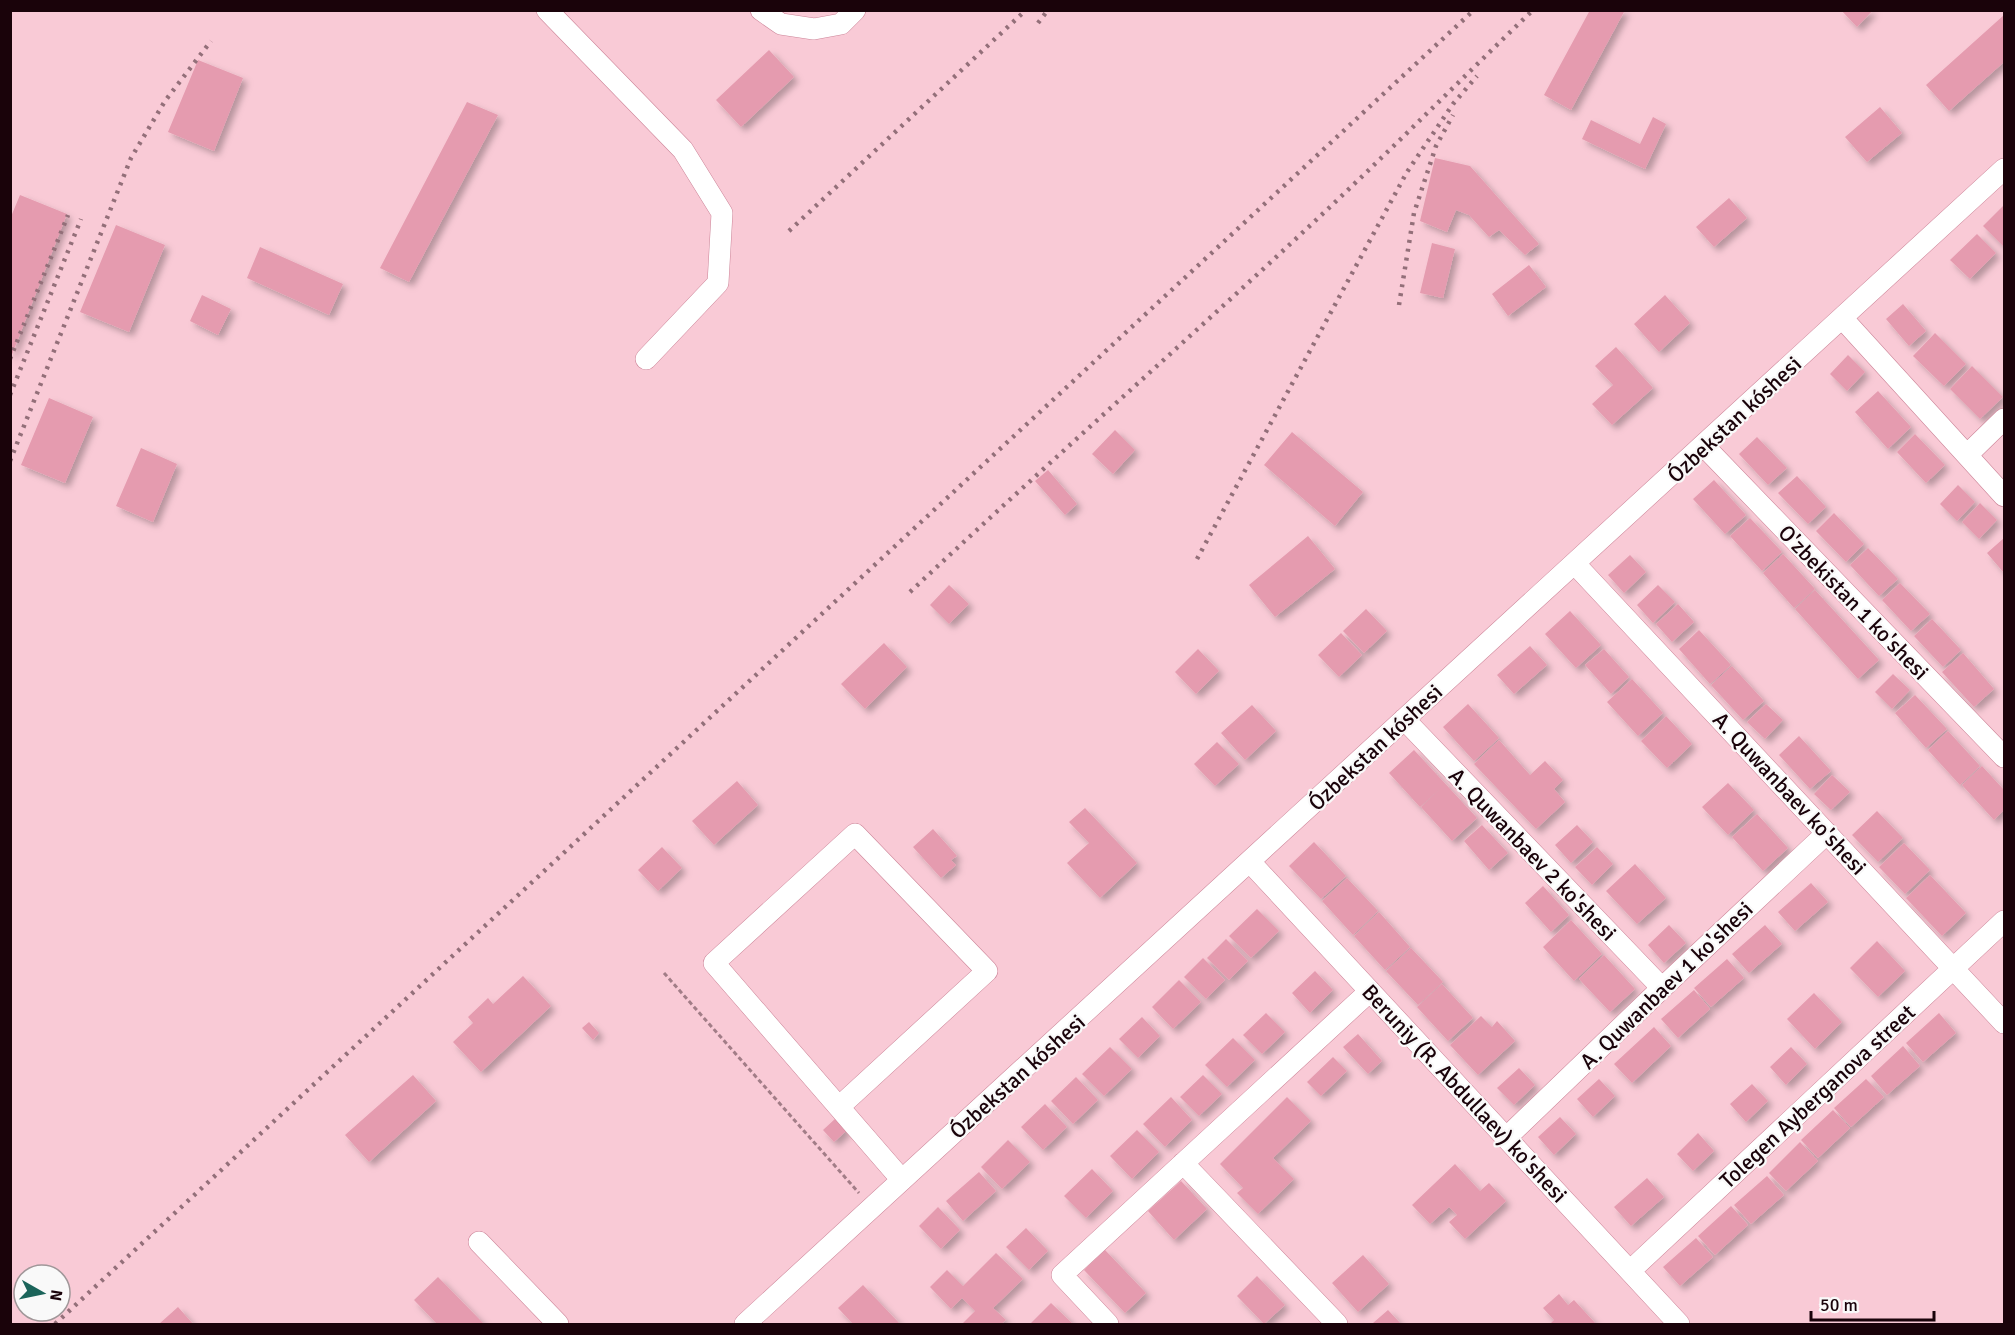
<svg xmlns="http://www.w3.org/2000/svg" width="2015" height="1335" font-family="Signika,sans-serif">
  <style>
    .building { fill: #e59baf; filter: url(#shadow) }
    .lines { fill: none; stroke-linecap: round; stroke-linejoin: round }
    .minor-casing { stroke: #cc8498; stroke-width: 22 }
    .path { stroke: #a27d87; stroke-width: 3; stroke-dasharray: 4.5 3; stroke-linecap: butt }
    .minor { stroke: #fff; stroke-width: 21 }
    .rail { stroke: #936f79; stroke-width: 4.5; stroke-dasharray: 3 6; stroke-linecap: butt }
    .labels { text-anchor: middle; stroke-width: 4.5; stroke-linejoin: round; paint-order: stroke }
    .street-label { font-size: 22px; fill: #1a030a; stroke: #f9f9f9 }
  </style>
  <defs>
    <filter id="shadow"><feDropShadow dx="4.5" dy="4.5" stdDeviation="3" flood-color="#0004"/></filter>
  </defs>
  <rect width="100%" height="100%" fill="#f9cad6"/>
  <path class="building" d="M1590,10h35l-54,100 -27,-15z
    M1841,10h32l-16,17z
    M2004,15v47l-55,49 -23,-26z
    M769,50l25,27 -53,50 -25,-27z
    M198,60l45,18 -29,73 -46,-19z
    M467,102l31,13 -89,167 -29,-14z
    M1880,107l22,26 -35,29 -22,-25z
    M1653,117l13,7 -21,45 -63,-30 9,-19 49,24z
    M1435,158l35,8 69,78 -14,11 -26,-25 -10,7 -20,-22 -13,-5 -9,22 -27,-11z
    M20,195l47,19 -56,143 -1,-138z
    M1729,198l18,20 -33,29 -18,-20z
    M2004,205v39l-1,2 -20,-20z
    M116,225l49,20 -36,87 -49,-20z
    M1977,234l19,19 -26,26 -20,-19z
    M1432,243l23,6 -12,49 -23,-5z
    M260,247l83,37 -14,31 -82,-37z
    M1529,265l17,22 -38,29 -16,-22z
    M202,295l29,14 -13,26 -28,-14z
    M1665,295l25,28 -31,29 -25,-28z
    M1903,304l23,27 -17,15 -23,-27z
    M1935,333l31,31 -22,22 -31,-30z
    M1616,347l37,41 -41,37 -20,-21 21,-19 -18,-19z
    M1848,355l17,17 -18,19 -17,-17z
    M1972,366l31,31 -23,22 -30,-30z
    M1878,391l33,36 -23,22 -33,-37z
    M49,398l44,19 -28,66 -44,-18z
    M1115,430l20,20 -22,24 -21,-20z
    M1292,432l71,60 -28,34 -71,-61z
    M1915,434l30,31 -19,18 -29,-31z
    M1757,437l30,31 -19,17 -29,-31z
    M141,448l36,16 -24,58 -37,-16z
    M1048,470l29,34 -12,11 -30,-34z
    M1797,476l29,31 -18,17 -30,-31z
    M1714,480l32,35 -21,19 -32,-35z
    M1958,485l17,17 -18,19 -17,-17z
    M1980,503l17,17 -18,19 -17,-17z
    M1834,513l30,31 -18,18 -30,-31z
    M1750,518l32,34 -20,19 -32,-35z
    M1308,536l27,33 -60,48 -26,-32z
    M2004,538v35l-17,-20z
    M1868,548l30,31 -19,17 -29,-31z
    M1783,554l32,35 -21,19 -31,-35z
    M1630,555l16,17 -22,21 -16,-18z
    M1900,583l30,31 -19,17 -29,-31z
    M949,585l20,19 -20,20 -19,-19z
    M1658,585l17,17 -22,21 -16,-18z
    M1815,590l64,70 -21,19 -63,-70z
    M1678,604l16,18 -22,20 -16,-18z
    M1366,609l21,22 -23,22 -21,-22z
    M1570,611l31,34 -25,23 -31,-34z
    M1932,619l29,31 -18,17 -29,-31z
    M1699,630l32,35 -21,19 -31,-35z
    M1341,633l21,22 -23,22 -21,-22z
    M884,643l23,24 -42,42 -24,-25z
    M1530,646l17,19 -33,29 -17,-19z
    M1198,649l21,22 -23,23 -21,-22z
    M1604,649l25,28 -18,17 -26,-29z
    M1963,653l31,36 -20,18 -32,-35z
    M1732,666l32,35 -21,19 -32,-35z
    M1893,674l17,16 -18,19 -17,-17z
    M1632,679l31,34 -25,23 -31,-34z
    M1915,695l32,34 -21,19 -31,-35z
    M1468,704l31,34 -25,23 -31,-34z
    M1766,704l17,16 -18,19 -18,-17z
    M1252,705l24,26 -31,29 -24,-27z
    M1666,716l26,28 -25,24 -26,-27z
    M1948,731l32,35 -20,19 -32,-35z
    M1799,736l32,35 -21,18 -31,-34z
    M1499,740l31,35 15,-14 18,19 -9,9 11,13 -29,27 -62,-65z
    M1217,742l22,22 -24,22 -21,-22z
    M1414,750l63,68 -25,23 -31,-34 21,-20 -22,20 -31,-34z
    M1982,766l22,24v20l-10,10 -32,-35z
    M1832,775l18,17 -19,18 -17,-16z
    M737,781l21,24 -44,40 -22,-24z
    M1728,783l26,27 -26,25 -26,-28z
    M1085,808l52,55 -37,35 -33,-35 22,-20 -20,-21z
    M1877,811l26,27 -25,24 -26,-27z
    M1757,814l31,34 -25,23 -31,-34z
    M1482,825l26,28 -19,17 -25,-29z
    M1577,825l16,17 -22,21 -16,-18z
    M933,829l24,27 -6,4 5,5 -15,13 -28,-31z
    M1314,842l32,34 -25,23 -32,-33z
    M1904,843l26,27 -25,24 -26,-27z
    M662,847l20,21 -24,23 -20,-21z
    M1597,847l16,17 -21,21 -17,-18z
    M1635,864l31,34 -29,26 -31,-33z
    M1930,875l36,38 -24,23 -36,-38z
    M1347,878l31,33 -25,24 -31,-34z
    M1811,883l17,19 -33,29 -17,-19z
    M1543,886l26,29 -18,17 -26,-29z
    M1257,909l22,22 -28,27 -22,-22z
    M1379,912l31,35 -25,23 -31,-34z
    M1571,920l31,34 -28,27 -31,-34z
    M1669,925l17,18 -22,20 -16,-18z
    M1765,925l17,19 -33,29 -17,-19z
    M1226,939l22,22 -19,19 -22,-22z
    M1877,941l28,30 -27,26 -28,-29z
    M1411,948l32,34 -25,23 -32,-34z
    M1604,955l31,34 -25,23 -31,-33z
    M1203,958l22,22 -19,19 -22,-22z
    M1727,959l17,19 -33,29 -17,-19z
    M1315,971l18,19 -23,23 -18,-20z
    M523,976l28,30 -70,66 -28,-30 20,-19 -5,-6 20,-19 5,6z
    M1179,980l22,22 -28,27 -21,-22z
    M1442,984l31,34 -25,23 -31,-34z
    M1694,990l16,19 -32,29 -17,-19z
    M1814,993l28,29 -27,27 -28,-30z
    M1266,1013l19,19 -23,22 -19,-19z
    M1939,1013l17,20 -33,29 -17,-19z
    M1481,1016l11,11 5,-6 18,20 -37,34 -28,-30z
    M1142,1017l18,19 -22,22 -19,-19z
    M589,1022l10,11 -6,7 -11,-12z
    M1654,1027l17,19 -39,37 -18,-19z
    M1358,1034l24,27 -14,13 -25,-27z
    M1233,1038l22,22 -28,27 -22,-22z
    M1903,1046l17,20 -33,29 -16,-19z
    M1110,1047l22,22 -28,27 -22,-22z
    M1791,1047l16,17 -21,21 -16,-18z
    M1333,1057l14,14 -26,25 -14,-14z
    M1519,1068l16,17 -21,20 -17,-17z
    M413,1075l23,26 -67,61 -24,-27z
    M1203,1075l19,19 -23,22 -19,-19z
    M1076,1077l22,23 -25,24 -22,-23z
    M1599,1079l16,17 -22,21 -16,-18z
    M1866,1079l18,18 -33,30 -17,-19z
    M1752,1084l16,17 -22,21 -16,-18z
    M1171,1097l21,23 -27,27 -22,-23z
    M1287,1097l24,24 -38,37 21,21 -36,35 -21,-21 6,-5 -23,-24z
    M1045,1104l22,23 -24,23 -22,-23z
    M1833,1110l17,18 -32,30 -17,-18z
    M1560,1117l16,17 -22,21 -16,-18z
    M836,1118l11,12 -13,12 -11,-12z
    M1137,1130l22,22 -27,27 -22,-23z
    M1698,1133l16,18 -21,20 -16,-17z
    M1008,1140l22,22 -28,27 -21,-22z
    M1800,1142l18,19 -32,30 -17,-18z
    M1455,1164l25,27 9,-8 17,18 -41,38 -16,-17 8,-7 -8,-8 -19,17 -18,-19z
    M1092,1169l21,22 -27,27 -22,-22z
    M979,1172l17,19 -33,30 -17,-20z
    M1767,1176l17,19 -33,29 -17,-19z
    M1647,1178l17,19 -33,29 -17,-19z
    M1181,1181l26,28 -33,31 -26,-29z
    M1731,1206l17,19 -33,30 -17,-19z
    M938,1207l22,23 -19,19 -22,-23z
    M1026,1228l22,23 -19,19 -23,-23z
    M1696,1238l17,19 -33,29 -17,-19z
    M1105,1250l41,43 -21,20 -41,-43z
    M996,1253l27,26 -30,29 13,12 -5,4h-39l13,-13 -13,-13 -11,11 -21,-22 17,-17 16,16z
    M1363,1255l26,29 -31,28 -26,-29z
    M1257,1276l28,29 -21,19 -27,-28z
    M438,1277l46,47h-47l-23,-24z
    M863,1285l37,39h-47l-15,-16z
    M1559,1294l9,11 6,-5 22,24h-46l4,-4 -11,-12z
    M1051,1303l22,21h-43z
    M178,1307l15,17h-34z
    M1388,1310l13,14h-27l-1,-1z"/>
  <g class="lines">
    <defs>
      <path id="minor" d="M547,10l136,140 39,63 -4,70 -72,76
        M761,10l20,14 33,5 27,-5 14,-14
        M1843,319l161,177
        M1704,446l300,311
        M1967,455l37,-36
        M1575,564l429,459
        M1404,719l258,269
        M1250,862l429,462
        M839,1107l148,-136 -132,-137 -141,129 188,217
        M1506,1138l156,-150 165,-155
        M1183,1163l154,161
        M479,1242l79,82
        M1630,1271l374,-350
        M745,1324l1259,-1155
        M1108,1324l-46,-49 308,-284"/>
    </defs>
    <use href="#minor" class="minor-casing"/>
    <path class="path" d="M664,973l195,220"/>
    <use href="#minor" class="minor"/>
    <path class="rail" d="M1038,23l10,-13
      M789,231l237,-221
      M1399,305l15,-92 22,-67 17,-31
      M10,359l58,-144
      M10,395l71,-176
      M10,461l121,-303 34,-57 46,-60
      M1197,559l210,-387 46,-68 24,-28
      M910,592c129,-121 262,-238 391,-358 79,-73 154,-149 232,-224
      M55,1324l1419,-1314"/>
  </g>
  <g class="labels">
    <g class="street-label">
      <text transform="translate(1734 419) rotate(-43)" y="8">Ózbekstan kóshesi</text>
      <text transform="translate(1854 602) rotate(46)" y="8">O'zbekistan 1 ko'shesi</text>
      <text transform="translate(1375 747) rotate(-43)" y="8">Ózbekstan kóshesi</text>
      <text transform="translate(1790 793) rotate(47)" y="8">A. Quwanbaev ko'shesi</text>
      <text transform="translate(1533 854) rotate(46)" y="8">A. Quwanbaev 2 ko'shesi</text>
      <text transform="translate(1666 985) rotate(-44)" y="8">A. Quwanbaev 1 ko'shesi</text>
      <text transform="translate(1017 1076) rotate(-42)" y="8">Ózbekstan kóshesi</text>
      <text transform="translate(1465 1093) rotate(47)" y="8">Beruniy (R. Abdullaev) ko'shesi</text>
      <text transform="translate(1817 1096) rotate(-43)" y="8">Tolegen Ayberganova street</text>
    </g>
  </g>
  <rect width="2015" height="1335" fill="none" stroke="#1a030a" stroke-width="24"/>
  <g transform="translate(42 1293) rotate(99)"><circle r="28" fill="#f9f9f9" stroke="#a09799" stroke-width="1.5"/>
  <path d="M0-4.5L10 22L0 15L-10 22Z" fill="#1b645a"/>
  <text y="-9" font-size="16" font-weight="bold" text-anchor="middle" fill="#1a030a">N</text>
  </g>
  <path d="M1811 1311v9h123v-9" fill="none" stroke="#1a030a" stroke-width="3"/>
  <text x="1820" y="1311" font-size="18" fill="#1a030a" stroke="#f9f9f9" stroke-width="4.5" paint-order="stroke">50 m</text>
</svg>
